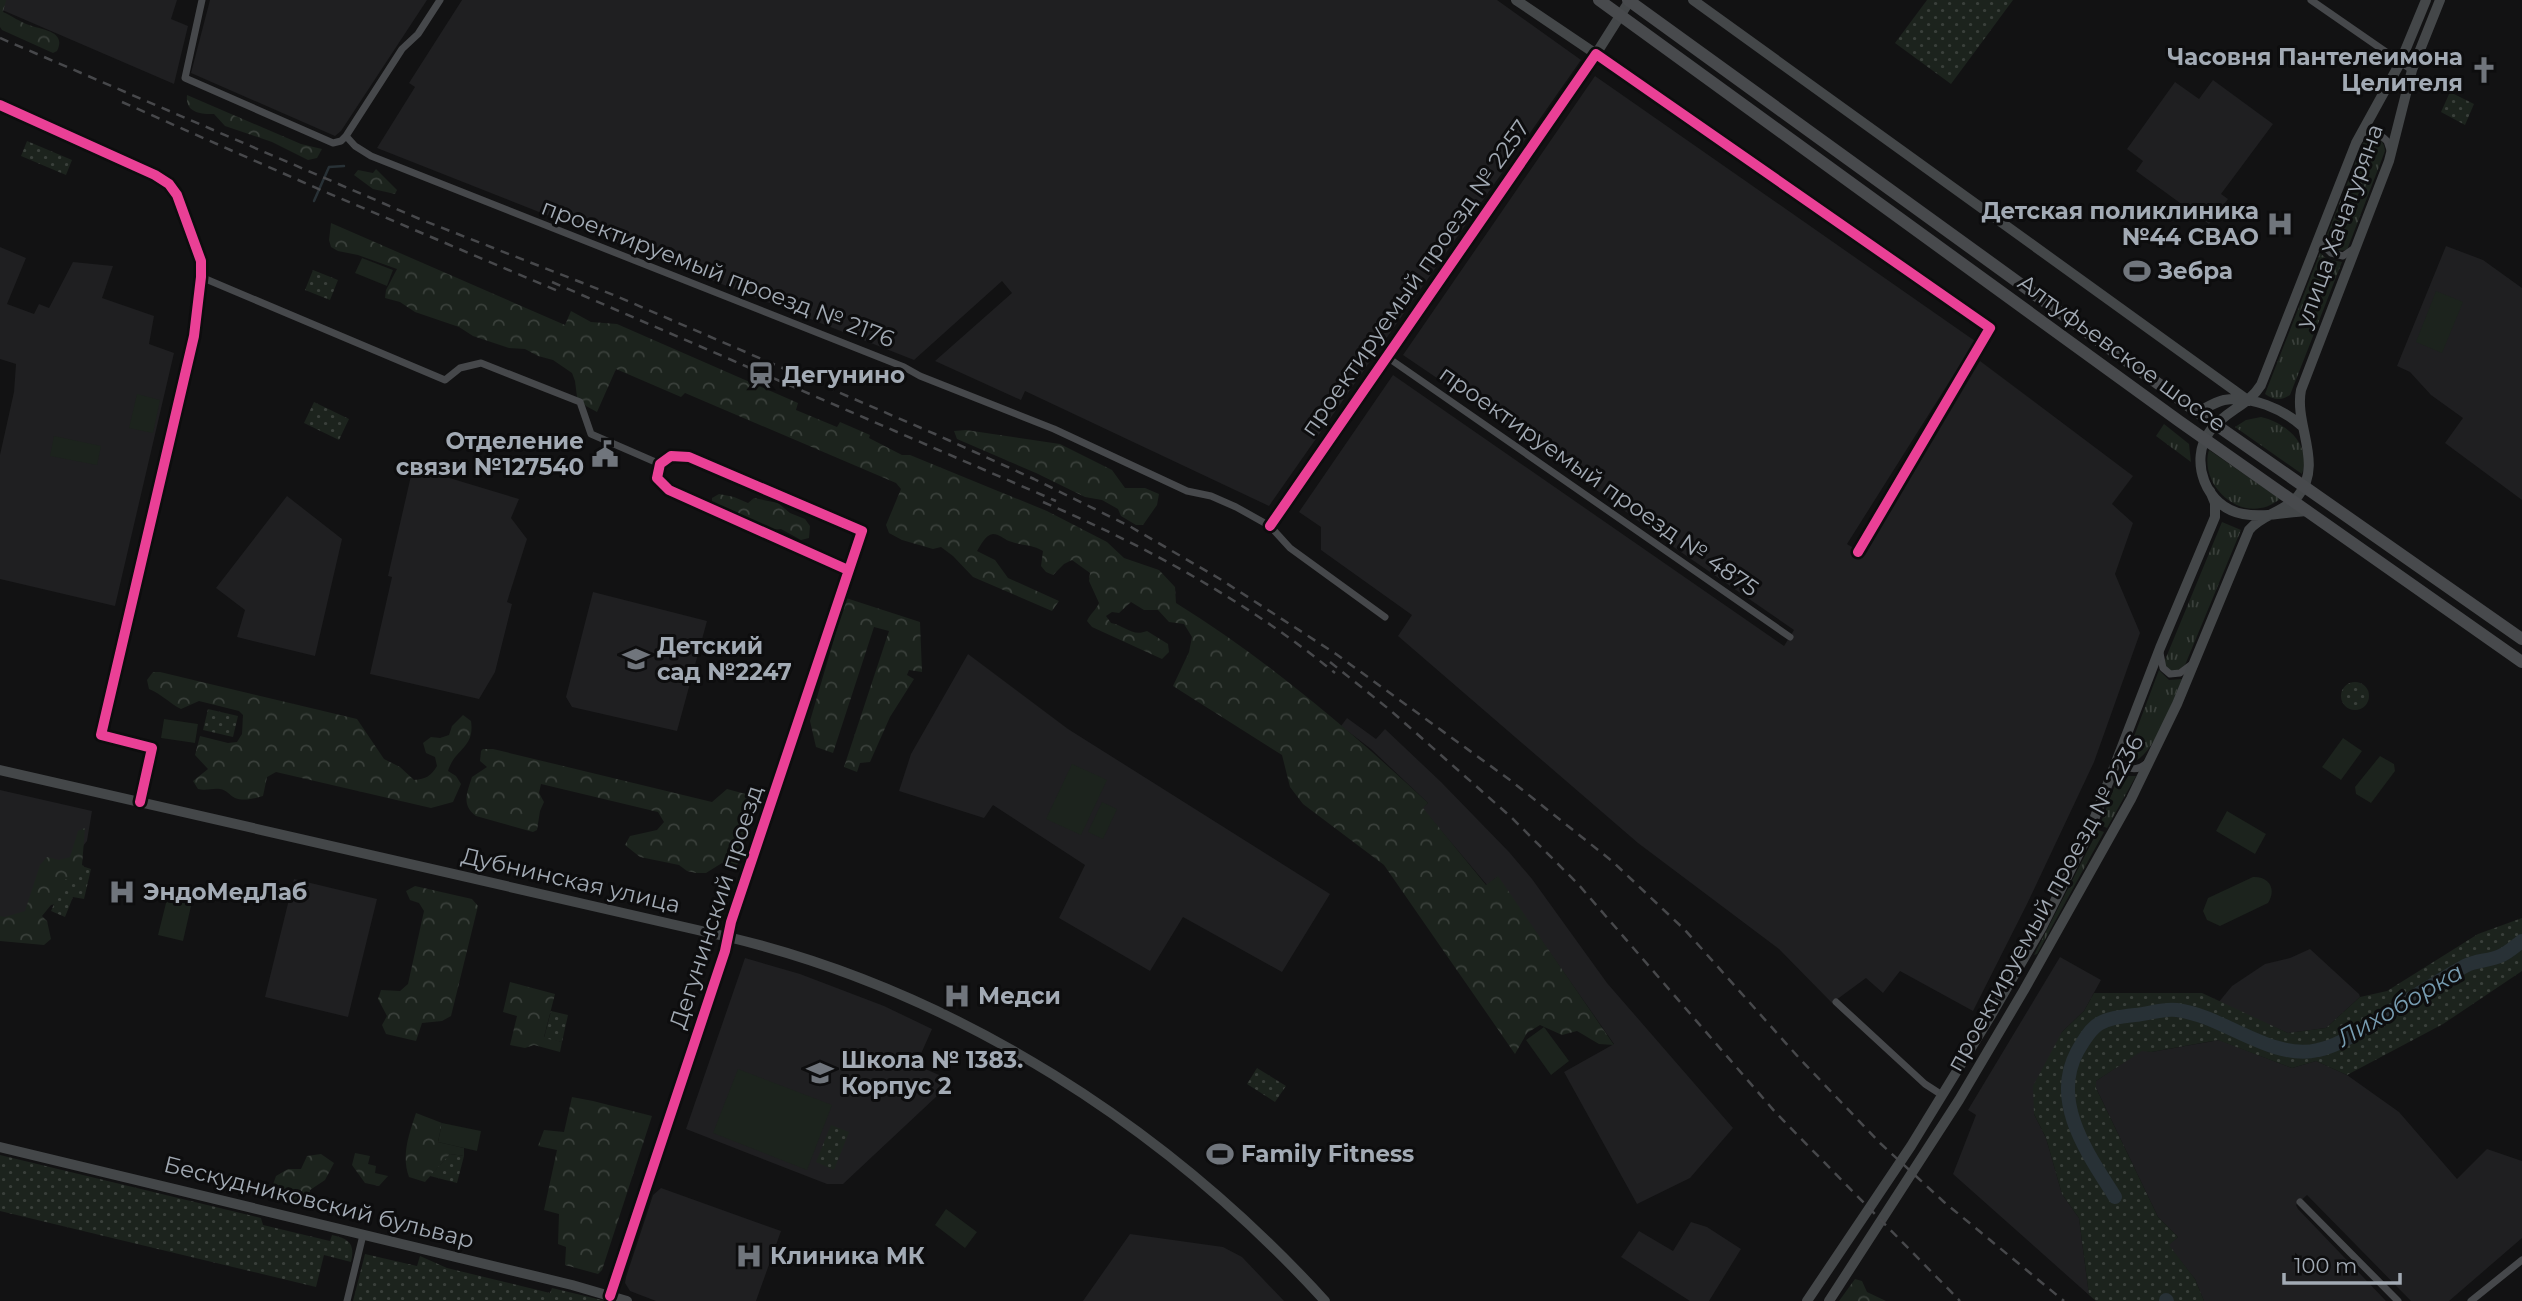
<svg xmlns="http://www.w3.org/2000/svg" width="2522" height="1301" font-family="Montserrat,sans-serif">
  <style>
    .built { fill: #1f1f21 }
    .grass { fill: url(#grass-tufts) }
    .forest { fill: url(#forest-crowns) }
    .park { fill: url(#park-dots) }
    .pitch { fill: #1c231d }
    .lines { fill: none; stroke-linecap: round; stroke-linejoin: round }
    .stream { stroke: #283136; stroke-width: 2.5 }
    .river { stroke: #283136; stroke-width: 14 }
    .street { stroke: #46484b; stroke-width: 7 }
    .secondary { stroke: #444749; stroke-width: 10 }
    .primary { stroke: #484a4d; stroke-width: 12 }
    .rail { stroke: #47484b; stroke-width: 2.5; stroke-dasharray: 9 7; stroke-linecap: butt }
    .cycleway-casing { stroke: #0d0d0e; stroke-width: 15 }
    .cycleway { stroke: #ea4096; stroke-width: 10 }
    .labels { text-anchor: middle; stroke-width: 6; stroke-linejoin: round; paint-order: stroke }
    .poi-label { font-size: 23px; font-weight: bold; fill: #a2aab4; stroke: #0d0d0e; text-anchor: start }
    .street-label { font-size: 23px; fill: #a2aab4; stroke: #0d0d0e }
    .water-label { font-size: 24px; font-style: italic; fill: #779cb1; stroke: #0d0d0e }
  </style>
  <defs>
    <pattern id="grass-tufts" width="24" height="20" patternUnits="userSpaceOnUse" patternTransform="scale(1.75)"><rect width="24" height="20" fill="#1c231d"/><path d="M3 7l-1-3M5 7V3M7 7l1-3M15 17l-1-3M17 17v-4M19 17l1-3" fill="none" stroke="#3a403b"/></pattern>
    <pattern id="forest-crowns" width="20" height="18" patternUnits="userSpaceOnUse" patternTransform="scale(1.75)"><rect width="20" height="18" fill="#1c231d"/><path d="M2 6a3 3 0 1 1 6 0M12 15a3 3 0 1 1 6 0" fill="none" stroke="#3a403b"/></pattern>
    <pattern id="park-dots" width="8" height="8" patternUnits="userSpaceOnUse" patternTransform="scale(1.75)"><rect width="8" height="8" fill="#1c231d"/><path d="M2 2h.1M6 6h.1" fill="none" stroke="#3a403b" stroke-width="1.8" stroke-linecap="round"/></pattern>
  </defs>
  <rect width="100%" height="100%" fill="#121213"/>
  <path class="built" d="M0,0h177l-6,19 17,7 -14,58 -174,-75z
    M210,0h217l-86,131 -6,5 -144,-63z
    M462,0h1035l84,60 -312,446 -244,-115 -4,9 -86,-39 77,-68 -10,-12 -88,79 -537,-212 38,-61 -6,-4z
    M1595,76l380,265 -128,203 18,11 115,-194 153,115 -21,28 21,19 -18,51 25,59 -46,129 -67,142 -54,107 -73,-40 -17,22 -17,-15 -34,25 -53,-54 -141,-106 -240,-207 14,-21 -91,-65v-23l-22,-15 94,-137 391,271 10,-16 -119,-82 -141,-104 -131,-89z
    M2213,80l60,44 -52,70 7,5 -19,25 -73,-53 7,-10 -16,-12 48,-67 24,17z
    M2446,246l37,14 39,28v212l-77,-57 18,-25 -32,-23 -21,-23 -13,-6z
    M0,247l26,11 -19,46 27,10 5,-10 10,4 24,-46 40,4 -11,32 52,18 -5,28 25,9 -59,253 -115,-27v-124l14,-63 2,-28 -16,-5z
    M413,467l106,32 -8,19 16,21 -20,63 5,2 -17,68 -16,27 -109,-25 22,-97 -4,-1z
    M287,496l55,43 -27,117 -78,-19 8,-27 -29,-22z
    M593,592l114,29 -30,110 -105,-24 -6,-10z
    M968,654l100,75 262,165 -48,78 -99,-55 -33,54 -91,-53 26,-53 -92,-60 -9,13 -85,-27 12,-37z
    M1347,718l29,21 9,-10 56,53 68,70 23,27 75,104 126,145 -43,50 -53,26 -73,-132 50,-28 -117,-167 -10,8 -65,-77 6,-5 -57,-54 -30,-23z
    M0,790l92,21 -5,30 -46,58 -41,42z
    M294,879l83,20 -29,118 -83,-20z
    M2310,949l49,45 1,3 -34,31 -38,5 -70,-30 14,-17 33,-22 25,-6z
    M2060,957l41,23 -17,31 -22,21 -28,82 12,24 16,56 17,24 10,77 -136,-121 23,-59 -8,-5z
    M745,958l55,16 84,32 48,23 -16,36 37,16 -110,103h-16l-141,-55z
    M2219,1040l73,28 24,-7 31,14 52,37 58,67 30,-30 35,12v77l-73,63h-38l-104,-106 -11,10 2,4 88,92h-182l-9,-22 -27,-34 10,-8 -20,-20 -62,-129v-7l46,-31 9,2z
    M661,1188l120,43 -25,70h-100l-26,-10 -5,-8 1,-6 27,-82z
    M1691,1222l16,5 34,22 -32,52h-19l-69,-44 18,-26 34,20z
    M1130,1234l93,13 19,10 42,44h-201z"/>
  <path class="grass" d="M2371,137c10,1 13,5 14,14l-38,99c-12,2 -16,-1 -22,-10l38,-97z
    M2320,253l7,6 15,3 -52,133c-10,6 -16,5 -25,-1z
    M2261,417c26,6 51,28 41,57l-67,-47 11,-7z
    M2164,424l25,20 2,18 -35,-26z
    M2209,450l71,49c-36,29 -82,-13 -71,-49z
    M2222,522l19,8 -56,135 -5,5 -10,1 -5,-6v-5z
    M2159,670l10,10 13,-1c-10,22 -27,77 -51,84l-4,-3v-5z
    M2120,772l8,4h8l-29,52 -7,-3z
    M2098,830l6,2 -67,122 -3,1z"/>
  <path class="forest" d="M0,0h6l-3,12c9,4 17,10 26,13 13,5 38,6 28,26l-4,2 -51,-23 -2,-3z
    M187,95l114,49 21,5 -5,9 -9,2 -36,-18 -47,-16 -11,-12c-13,0 -29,-1 -27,-19z
    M376,169l21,21 -2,4 -22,-5 -19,-14 4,-5 15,3z
    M331,223l234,102 6,-14 20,11 26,2 181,79 -2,7 41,17 3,-5 30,13 -1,3 33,17h8l137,56 60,31 17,16 35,12 16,17 1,16c89,55 176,129 252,200l-5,5 63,77 12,-9 116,169 -15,-1 -22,-13 -15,4 -22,-10 -13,8 -12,21 -131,-189 -81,-61 -13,-17 -8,-32 -109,-69 16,-34 3,-15 -8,-13 -15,-2 -11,-12h-14l-13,-8 -12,11 -7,-1 -6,4 5,7c15,3 21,14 36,8l21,13 1,8 -7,7 -70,-32 -5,-6c3,-7 9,-11 12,-18l-10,-22 1,-8 -18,-13 -8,4 -11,11 -7,-3 -5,-6 2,-15c-11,-7 -22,-5 -34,-10 -5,-2 -10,-7 -16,-7 -8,1 -12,11 -16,17l18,9 13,18 51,23 -7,10 -79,-34 -20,-21 -12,-9 -8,2 -31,-9 -13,-7 -3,-8 15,-36 -5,-6 -211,-90 -4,4 -65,-28 -19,43 -11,-6 -9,-9 -2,-16 -3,-8 -19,-13 -15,-4 -13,-7 -16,-1 -36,-12 -14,-9 -44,-15 -15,-10 -15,-4 1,-8 11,-21 -39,-14 -20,-4 -7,-4 -2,-7z
    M966,430l94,14 52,26 13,18h20l14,6 -2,11 -14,20h-7l-15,-9 -3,-7 -16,-9 -17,-3 -49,-24 -79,-34 -3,-8z
    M719,494l15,3 14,6 6,-5 24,5 12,10 15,6 5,7 -1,12 -8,2 -20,-11 -11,1 -54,-22 -4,-3v-7z
    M846,598l74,24 2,50 -13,-2 -2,5 7,4 -24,38 -20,45 -10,1 -3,9 -13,-5 45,-136 -15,-4 -41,126 -17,-6 -6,-26z
    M153,672h7l197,47 27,40 16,8 14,13c12,-1 17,-4 23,-14l-2,-9 -9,-4 -3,-10 8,-6 9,1 9,-3 3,-9 11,-11 8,6c4,27 -16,27 -23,50l8,5 5,8 -8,18 -22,6 -155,-36 -9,5 -4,19c-9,3 -20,5 -28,2 -6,-3 -8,-8 -15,-9 -8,-1 -14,2 -22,0l-5,-8 15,-12 -13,-14 5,-19 28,7 9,-1 5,-8 1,-19 -4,-4 -40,-10 -18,8c-12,-6 -18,-14 -32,-20l-2,-9z
    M483,749h10l219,53 15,-13 26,7 -3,30 -12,38 -8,5 -8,-6 -16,10h-10l-9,-2 -8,-6 -39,-8 -15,-12 5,-9 27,-6 7,-8 -6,-10 -117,-28 -2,9 5,9 -4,9 -3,19 -4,2 -57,-16c-15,-11 -9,-23 -4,-39l15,-10 -7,-6 1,-10z
    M85,828l-3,37 2,1 -14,35 -19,4 -9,11 5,5 4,18 -7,6 -44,-4v-25l5,1 20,-6 15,-46 7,-8 12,3 11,-3 8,-26z
    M415,886l57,13 6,7 -27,110 -9,5 -20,2 -6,18 -30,-7 -4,-9 5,-9 -9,-17 3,-9 19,1 8,-7 16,-73 -5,-8 -9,-3 -4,-9z
    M510,982l45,12 -11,43 18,5 -2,10 -26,-7 -9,3 -15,-3 7,-29 -14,-4z
    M572,1097l21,4 59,15 -50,154 -4,4 -33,-9 1,-18 -8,-3 1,-30 -15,-4 13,-60 -19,-4 6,-16 20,2z
    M416,1113l26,10 -4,19 26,6v8l-14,-2 -25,28 -16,-5c-8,-21 0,-43 7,-64z
    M355,1153l15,3 -2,8 8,2 -1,7 13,3 -9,10 -14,-3 -13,-18z
    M321,1154l13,9 -9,17 -15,10v4l8,6 -3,8 -44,-10 -2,-2 7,-20 12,-7h13l6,-13z
    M1855,1279l7,2 5,11 19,9h-47z"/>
  <path class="park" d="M1927,0h86l-62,84 -56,-41z
    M2450,92l24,12 -9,21 -24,-13z
    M27,141l45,19 -6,15 -45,-19z
    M313,270l25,10 -8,20 -25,-10z
    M314,402l35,17 -10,21 -35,-17z
    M2341 696a14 14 0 1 1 28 0a14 14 0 1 1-28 0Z
    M208,709l30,7 -5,21 -30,-7z
    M82,866l9,3 -7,30 -11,-2 -8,20 -14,-6 14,-32 10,4z
    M2522,918v53l-79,53 -96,51 -31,-14 -24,7 -74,-28 -67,12 -9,-1 -46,30v7l62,129 20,20 -9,8 26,34 9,22h-108l-7,-6 -10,-77 -17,-24 -16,-56 -12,-24 -1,-28 29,-54 22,-21 10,-18h108l86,40 38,-5 34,-31 27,-6 91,-57z
    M551,1011l17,4 -6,27 -18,-4z
    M1257,1068l29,18 -11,16 -28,-18z
    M831,1125l18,7 -15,38 -18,-8z
    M450,1154l14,2 -7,27 -27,-7z
    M0,1155l261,63 2,7 67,16 2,-6c18,4 23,9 19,27l-27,-7 -8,32 -316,-76z
    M365,1254l52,12 3,-10 27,12 103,25 2,-5 54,13h-253z"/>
  <path class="pitch" d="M362,258l31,12 -6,16 -32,-13z
    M2436,291l27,11 -21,51 -26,-11z
    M137,394l23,6 -7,33 -24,-5z
    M54,436l47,10 -4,19 -47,-9z
    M164,719l34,5 -3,19 -34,-5z
    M2343,738l19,13 -21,29 -19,-13z
    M2380,756l14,8 1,7 -24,32 -15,-9 -1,-7z
    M1072,764l35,16 -26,55 -35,-16z
    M1102,802l15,7 -14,30 -15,-7z
    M2227,811l39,23 -11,20 -39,-23z
    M2253,877c16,-1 24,12 15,26l-48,23 -13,-6 -4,-9 5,-13z
    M170,887l24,6 -11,48 -25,-6z
    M1544,1027l25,34 -18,14 -25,-35z
    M738,1069l94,36 -25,65 -94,-37z
    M442,1123l39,8 -4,20 -39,-9z
    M946,1209l31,23 -12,16 -30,-23z"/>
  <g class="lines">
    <path class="stream" d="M314,201l15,-34 15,-1"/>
    <path class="river" d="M2115,1197c-26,-42 -65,-94 -38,-145 17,-31 24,-33 58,-37 14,-1 28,-7 42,-5 47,6 94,51 141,40 21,-4 39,-18 56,-28 30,-19 60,-39 91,-56 11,-6 24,-5 35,-10 8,-3 15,-10 22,-15
      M2166,1300l1,1"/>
    <path class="street" d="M202,0l-17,78 148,65 8,-2 5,-5 56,-87 16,-15 22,-34
      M2311,0l101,70
      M0,105l155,70 14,9 8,11 24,66v16l-7,59 -93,399 51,13 -12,54
      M346,136l9,10 16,10 533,211 16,9 134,53 133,62 24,5 25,11 34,19 20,22 95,69
      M2360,139c10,-9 19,-6 27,2l3,9
      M2322,234v10l9,9 12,3 10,-7
      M201,277l244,103 15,-12 21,-5 99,39 11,32 69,30
      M1387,357l403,280
      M1270,526l326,-472 394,274 -132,224
      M2160,653l3,15 7,6 10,-1 12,-9
      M2119,757l2,7c10,7 18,6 26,-1
      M728,937l134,-406 -173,-74 -18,-1 -11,8 -3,14 12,12 179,80
      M1836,1002l89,82 17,11
      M2300,1202l98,99
      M347,1301l16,-66
      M2471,1301l51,-41"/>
    <path class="secondary" d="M1516,0l80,54 34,-54
      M1693,0l556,401
      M2198,412c8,-4 17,-10 26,-12 27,-5 59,9 79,27
      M2308,511c-22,1 -44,7 -65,3 -37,-6 -55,-54 -33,-83 16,-21 38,-25 51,-46l95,-242 44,-80 26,-63
      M0,770l728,167c230,55 439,191 597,364
      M0,1147l572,138 55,16
      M610,1296l115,-345 3,-14
      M1807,1301l104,-155 79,-129 52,-90 46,-92 72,-187 55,-131v-14l-5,-12
      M1829,1301l130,-201 65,-110 107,-191 46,-95 72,-174c13,-16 36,-18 49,-34 26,-32 -4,-71 3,-106l88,-229 23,-91 28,-70"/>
    <path class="primary" d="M1599,0l580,421 343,241
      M1628,0l561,406 333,233"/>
    <path class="rail" d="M0,38l422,182 194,76 319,138 99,45 97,48 89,52 116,75 174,126 102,81 73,69 115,129 80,84 64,59 120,99
      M122,102l201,89 235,100
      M552,282l504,219
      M1043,502c103,44 205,100 292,171
      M1330,662l60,48 121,107 67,67 198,229 184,188"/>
    <defs>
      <path id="cycleway" d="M0,105l155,70 14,9 8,11 24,66v16l-7,59 -93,399 51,13 -12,54
        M1270,526l326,-472 394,274 -132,224
        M610,1296l115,-345 6,-29 131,-391 -173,-74 -18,-1 -11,8 -3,14 12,12 179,80"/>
    </defs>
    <use href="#cycleway" class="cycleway-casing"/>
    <use href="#cycleway" class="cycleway"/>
  </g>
  <defs>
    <symbol id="church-bare" viewBox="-9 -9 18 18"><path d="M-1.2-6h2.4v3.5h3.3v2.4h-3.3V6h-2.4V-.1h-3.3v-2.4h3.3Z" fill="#70757c" stroke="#0d0d0e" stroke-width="2.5" paint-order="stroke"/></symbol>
    <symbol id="hospital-bare" viewBox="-9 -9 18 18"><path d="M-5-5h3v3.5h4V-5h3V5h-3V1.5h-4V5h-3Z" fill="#70757c" stroke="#0d0d0e" stroke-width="2.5" paint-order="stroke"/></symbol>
    <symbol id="stadium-bare" viewBox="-9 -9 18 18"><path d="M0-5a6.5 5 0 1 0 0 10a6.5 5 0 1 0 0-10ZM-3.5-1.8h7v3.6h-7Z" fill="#70757c" stroke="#0d0d0e" stroke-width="2.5" paint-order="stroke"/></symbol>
    <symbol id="station-bare" viewBox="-9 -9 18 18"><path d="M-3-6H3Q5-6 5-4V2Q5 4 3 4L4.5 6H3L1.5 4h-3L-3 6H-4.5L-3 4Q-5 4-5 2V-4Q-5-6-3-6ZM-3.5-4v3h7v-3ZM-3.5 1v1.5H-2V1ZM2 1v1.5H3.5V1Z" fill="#70757c" stroke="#0d0d0e" stroke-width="2.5" paint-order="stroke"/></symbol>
    <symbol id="civic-bare" viewBox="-9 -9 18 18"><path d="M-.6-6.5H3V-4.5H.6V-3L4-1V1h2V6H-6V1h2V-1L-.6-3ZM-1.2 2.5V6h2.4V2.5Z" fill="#70757c" stroke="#0d0d0e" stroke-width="2.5" paint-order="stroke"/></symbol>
    <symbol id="school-bare" viewBox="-9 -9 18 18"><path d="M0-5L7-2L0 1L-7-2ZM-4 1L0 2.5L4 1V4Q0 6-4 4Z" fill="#70757c" stroke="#0d0d0e" stroke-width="2.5" paint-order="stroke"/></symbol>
  </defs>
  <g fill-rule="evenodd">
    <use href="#church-bare" x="2465" y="51" width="38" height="38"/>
    <use href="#hospital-bare" x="2261" y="205" width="38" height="38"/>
    <use href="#stadium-bare" x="2118" y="252" width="38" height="38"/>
    <use href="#station-bare" x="742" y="356" width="38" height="38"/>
    <use href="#civic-bare" x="586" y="435" width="38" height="38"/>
    <use href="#school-bare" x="617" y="640" width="38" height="38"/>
    <use href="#hospital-bare" x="103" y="873" width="38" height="38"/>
    <use href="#hospital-bare" x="938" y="977" width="38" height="38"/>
    <use href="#school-bare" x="801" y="1054" width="38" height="38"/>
    <use href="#stadium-bare" x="1201" y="1135" width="38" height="38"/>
    <use href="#hospital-bare" x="730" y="1237" width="38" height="38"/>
  </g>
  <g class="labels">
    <g class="poi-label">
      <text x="2463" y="65" text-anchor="end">Часовня Пантелеимона<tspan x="2463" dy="26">Целителя</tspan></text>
      <text x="2259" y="219" text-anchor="end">Детская поликлиника<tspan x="2259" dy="26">№44 СВАО</tspan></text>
      <text x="2158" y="279">Зебра</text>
      <text x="782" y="383">Дегунино</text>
      <text x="584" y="449" text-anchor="end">Отделение<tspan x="584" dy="26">связи №127540</tspan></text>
      <text x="657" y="654">Детский<tspan x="657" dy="26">сад №2247</tspan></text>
      <text x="143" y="900">ЭндоМедЛаб</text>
      <text x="978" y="1004">Медси</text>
      <text x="841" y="1068">Школа № 1383.<tspan x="841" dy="26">Корпус 2</tspan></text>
      <text x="1241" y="1162">Family Fitness</text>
      <text x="770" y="1264">Клиника МК</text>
    </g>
    <g class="street-label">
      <text transform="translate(2339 226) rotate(-70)" y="8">улица Хачатуряна</text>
      <text transform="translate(718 273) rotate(21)" y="8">проектируемый проезд № 2176</text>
      <text transform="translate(1415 278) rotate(-55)" y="8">проектируемый проезд № 2257</text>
      <text transform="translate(2122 353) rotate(36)" y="8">Алтуфьевское шоссе</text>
      <text transform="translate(1599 481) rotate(35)" y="8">проектируемый проезд № 4875</text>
      <text transform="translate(571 880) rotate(13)" y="8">Дубнинская улица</text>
      <text transform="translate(2045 903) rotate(-61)" y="8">проектируемый проезд № 2236</text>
      <text transform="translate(716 907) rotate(-72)" y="8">Дегунинский проезд</text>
      <text transform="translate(319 1202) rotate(14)" y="8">Бескудниковский бульвар</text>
    </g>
    <g class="water-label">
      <text transform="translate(2400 1005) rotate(-30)" y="8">Лихоборка</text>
    </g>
  </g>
  <path d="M2284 1273v10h116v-10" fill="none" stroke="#a2aab4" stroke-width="3.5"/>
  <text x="2294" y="1273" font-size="21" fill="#a2aab4" stroke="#0d0d0e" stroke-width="5" paint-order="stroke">100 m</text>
</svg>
